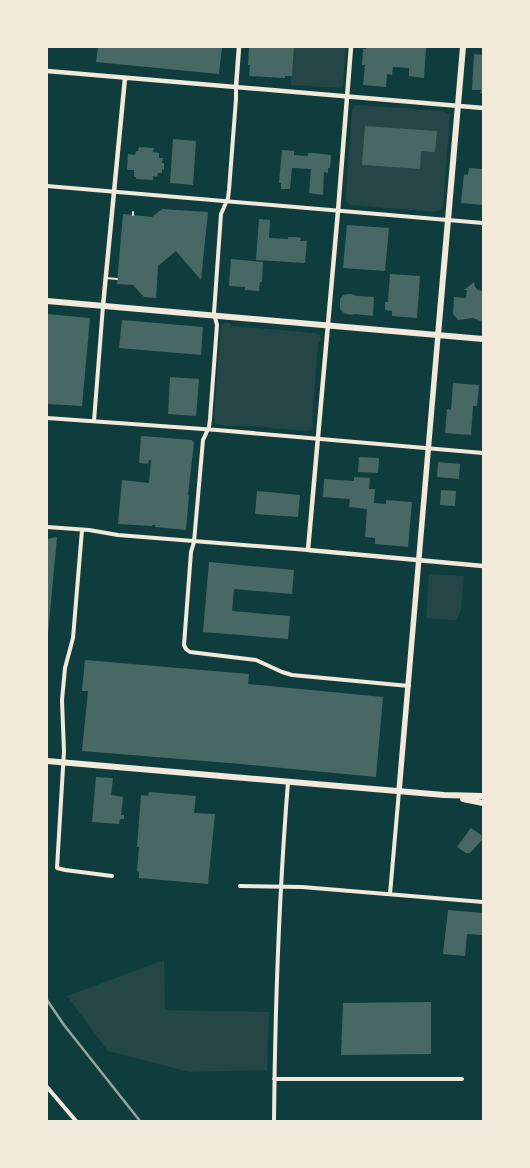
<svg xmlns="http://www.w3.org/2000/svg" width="530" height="1168" font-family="Bitter,serif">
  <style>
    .green { fill: #244646 }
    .building { fill: #486865 }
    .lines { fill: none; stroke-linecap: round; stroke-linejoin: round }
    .service { stroke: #f1e9da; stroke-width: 2 }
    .minor { stroke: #f1e9da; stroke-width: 4 }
    .tertiary { stroke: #f1e9da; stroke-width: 4.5 }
    .secondary { stroke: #f1e9da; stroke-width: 5.5 }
    .primary { stroke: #f1e9da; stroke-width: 6 }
    .rail { stroke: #97a49c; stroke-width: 2.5 }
  </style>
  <rect width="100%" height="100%" fill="#0f3d3e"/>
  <path class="green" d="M294,47h52l-3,38 -2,3 -50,-3z
    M358,105l85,6 6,3 1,4 -7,86 -2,6 -7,2 -84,-7 -4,-5v-4l6,-86 2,-4z
    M224,323h5l3,3 83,7 5,2 1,5 -3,4 -6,75 1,6 -1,5 -6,1 -59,-5h-23l-9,-3 -1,-9 7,-88z
    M429,574l35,2 -3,34 -5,10 -30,-2z
    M164,960l1,50 104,2 -2,58 -78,2 -81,-21 -41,-55z"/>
  <path class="building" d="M98,47h124l-3,27 -123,-12z
    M249,47h45l-2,29h-7v2l-36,-2 1,-11h-2z
    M366,47l60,1 -2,30 -15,-2v-8l-16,-1 -1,8 -5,-1 -1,13 -23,-2 2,-20h-3l1,-16h3z
    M474,54l9,1v38h-3l1,-3h-9z
    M365,126l72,5 -2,21 -14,-1 -1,18 -58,-4z
    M173,139l23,2 -3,44 -23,-2z
    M139,147l15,1 -1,4 6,1v5h4l-1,5h2v7l-2,-1v4h-4l-1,4 -4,-1v4l-17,-1v-2h-2v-7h-7l1,-16 7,1 1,-4h2z
    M282,150l12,1v4l14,1v-3h6l17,2 -1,13h-2v5l-4,-1 -1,23 -14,-2 2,-24 -19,-1 -2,21h-9v-6h-2z
    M469,168l14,1v36l-22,-2 3,-29 4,1z
    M162,209l46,3 -7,68 -25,-29 -18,15 -2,32 -12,-1 -11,-12 -16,-1 6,-70 29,3z
    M259,219l11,1 -1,18 19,1v-2h8l5,1 -1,3h7l-2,22 -49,-3z
    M347,225l42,3 -4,43 -42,-3z
    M231,259l32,3 -1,20h-2l-1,9 -14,-1v-3l-16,-1z
    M390,274l30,2 -3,42 -25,-2v-5l-7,-1v-8h3z
    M474,282l1,5 3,3 5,1v31l-10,-4 -15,2 -5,-6 1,-17 12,1 1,-8h-3z
    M348,294h4l5,2 17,1 -1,19 -18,-2 -4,1 -7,-2 -4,-4v-10l3,-4z
    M47,314l43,4 -8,88 -35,-2z
    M122,320l81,7 -2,28 -82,-7z
    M170,377l29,2 -3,37 -28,-2z
    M453,383l26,2 -2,21h-4l-2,29 -26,-2 2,-24 4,1z
    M141,436l51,4 2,3 -5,43 -1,9h1l-3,35 -31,-3 1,-2h-4v1l-34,-2 4,-44 27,3 2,-23h-2l-1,4 -9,-1z
    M359,457l20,1 -1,15 -20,-1z
    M438,462l22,2 -1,15 -22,-2z
    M354,477l16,1 -1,11h6l-1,14 12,1v-4l26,2 -4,45 -33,-3v-6l-10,-1 2,-28 -18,-2 1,-8 -27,-2 1,-18 30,2z
    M441,490l15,1 -1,15 -15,-1z
    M257,491l43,4 -2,22 -43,-3z
    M57,537l-9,97h-1v-95z
    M209,562l85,8 -2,24 -58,-5 -2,22 58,5 -2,23 -85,-7z
    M85,660l164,14 -1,10 135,13 -7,80 -135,-13 -159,-13 6,-60h-6z
    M96,777l17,1 -2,17 12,2 -2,18h3v4h-4l-1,5 -27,-2z
    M149,792l47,4 -2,17 21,1 -7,70 -69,-6v-6l-2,-1 2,-24h-2l4,-52 7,1z
    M471,828l10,7 1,5 -12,13h-4l-9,-6z
    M448,910l35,3v22l-16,-1 -2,22 -22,-2z
    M431,1002v52l-90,1 2,-52z"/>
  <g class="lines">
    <path class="service" d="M133,215v-3
      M106,278l11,1"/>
    <path class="minor" d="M236,87v12l-7,91 -1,8 -7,16 -7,99 3,12 -7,94 -1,8 -6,13 -9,102 -3,10 -7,93 2,4 4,3 66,8 26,12 10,3 117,11
      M47,186l436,37
      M47,418l170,12 266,23
      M94,421l9,-115
      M47,527l42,3 29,5 190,15
      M82,530l-9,108 -8,30 -3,32 2,51 -7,117 8,2 47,6
      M240,886l62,1 181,15
      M390,894l9,-103
      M274,1079h188
      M47,1087l29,34
      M274,1121c1,-113 5,-226 14,-339"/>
    <path class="tertiary" d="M351,47l-13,164 -30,339 175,16
      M47,71l436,37
      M236,87l3,-40
      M103,306l22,-228"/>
    <path class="secondary" d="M399,791l39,-456"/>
    <path class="primary" d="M47,301l436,38
      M438,335l25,-288
      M47,761l397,34 39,1
      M463,799l20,4"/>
    <path class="rail" d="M47,1000l17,25 76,96"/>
  </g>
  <rect width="530" height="1168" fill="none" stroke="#f1e9da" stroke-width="96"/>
</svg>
